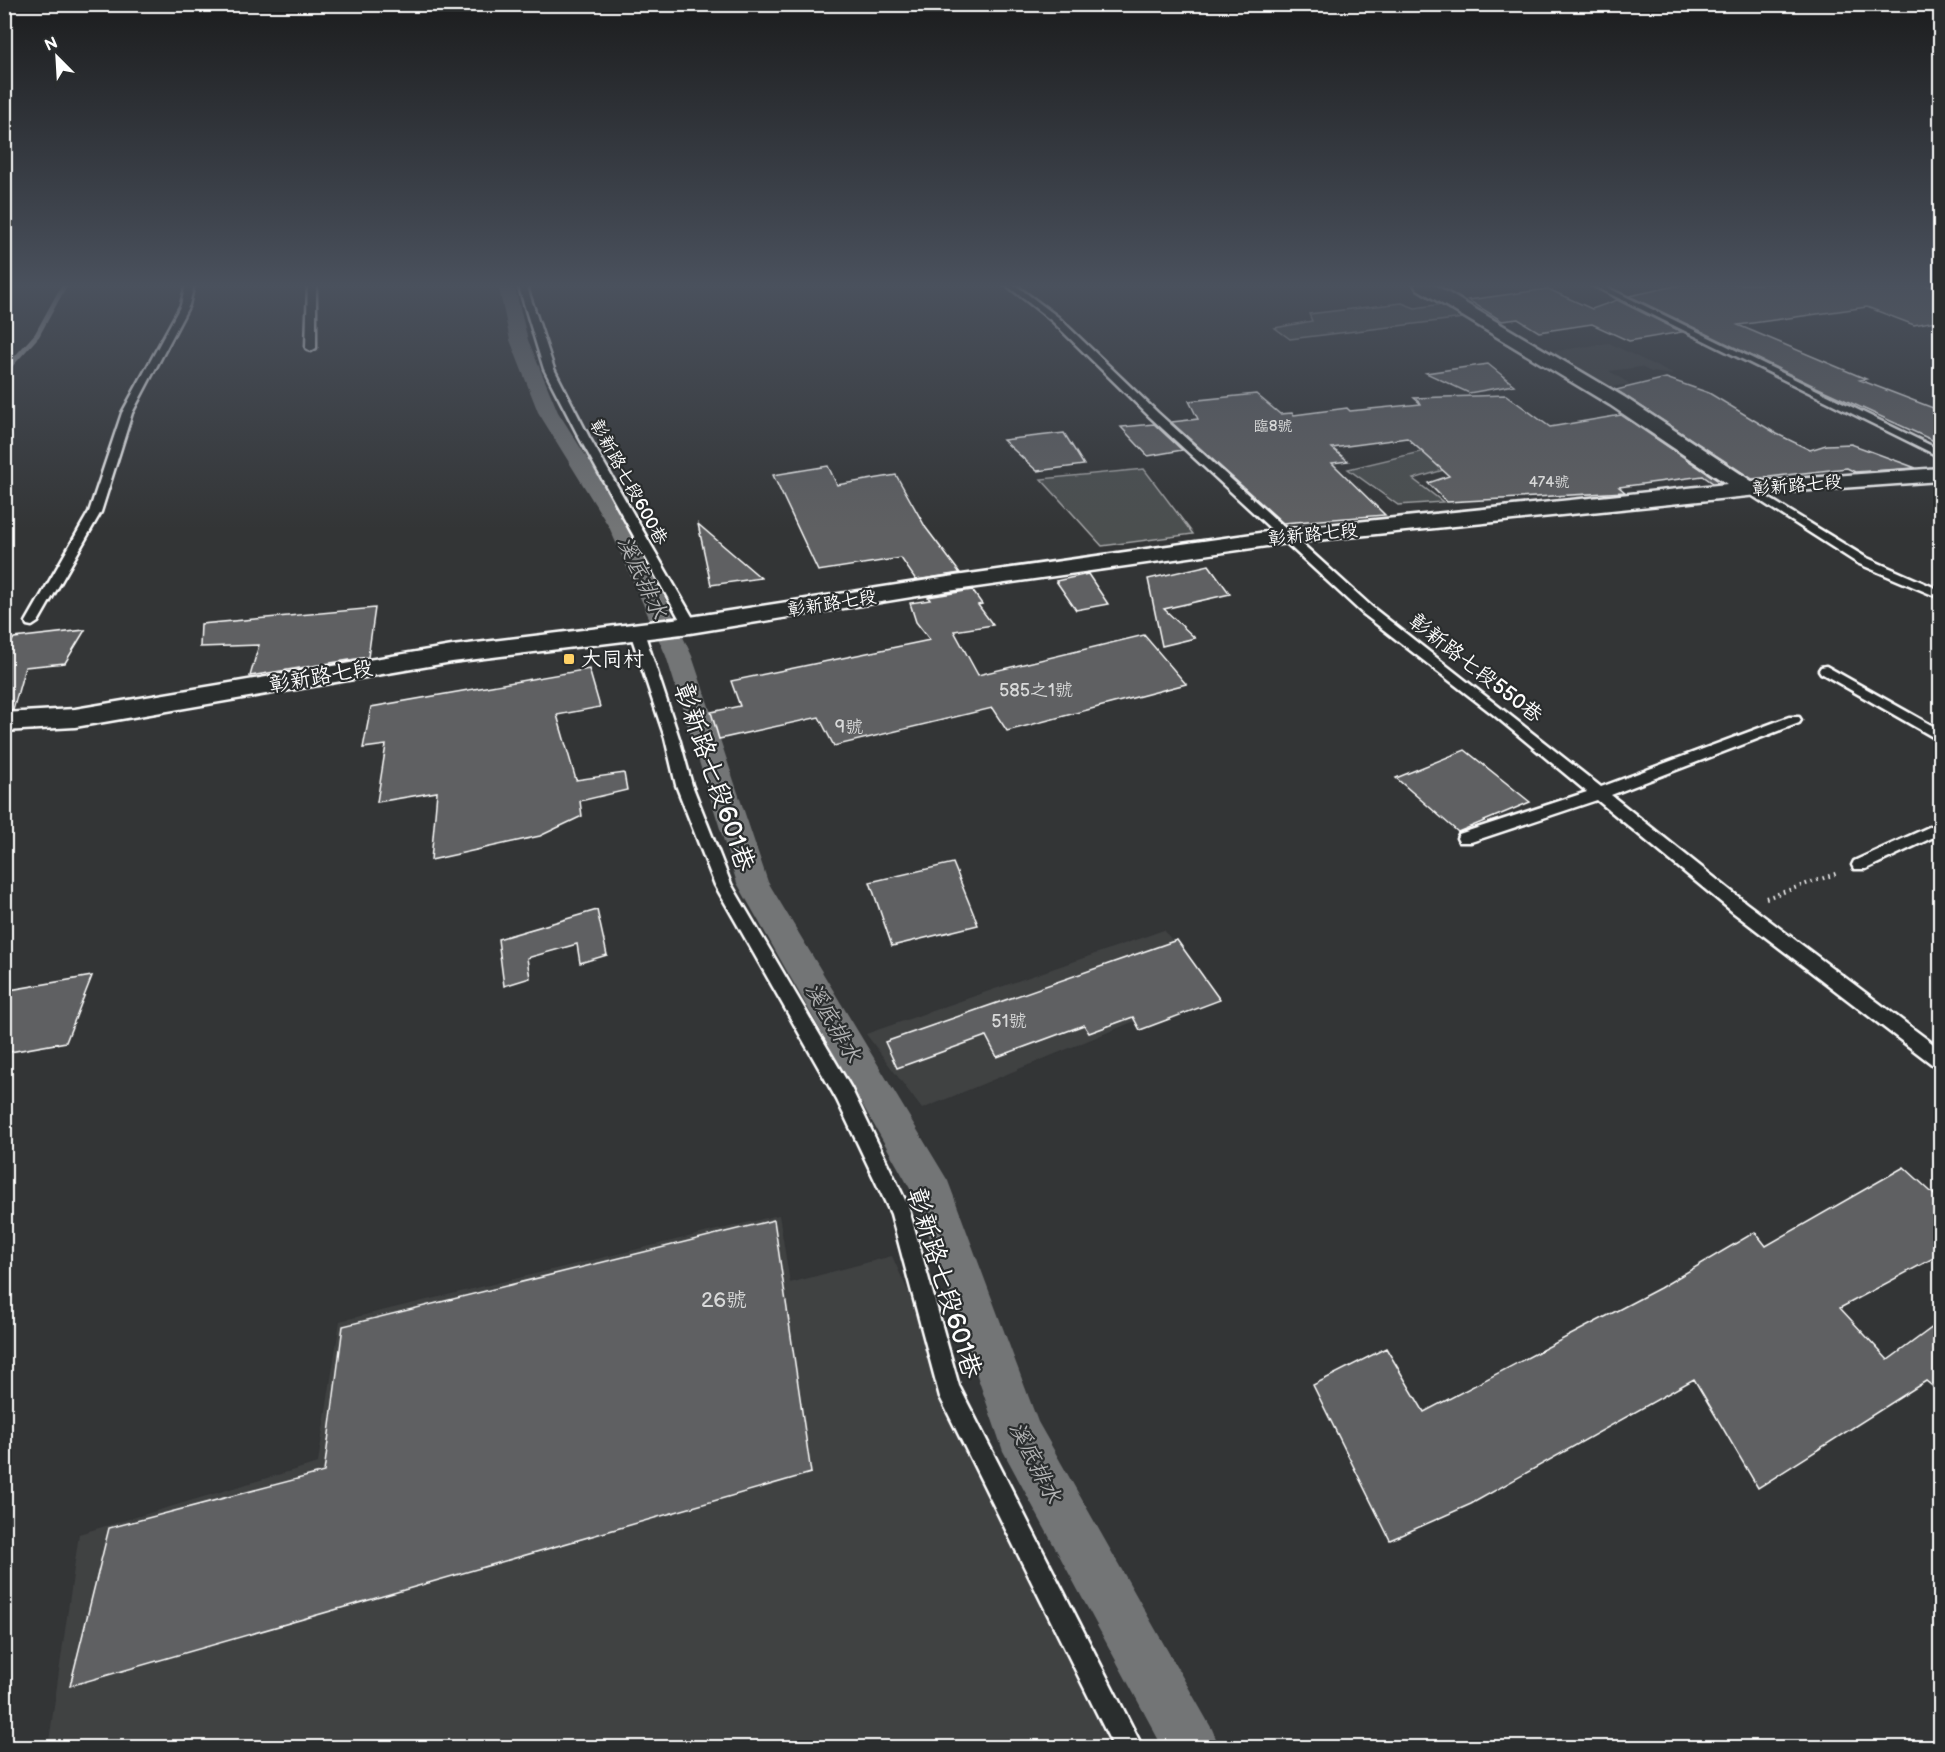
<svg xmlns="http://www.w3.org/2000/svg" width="1945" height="1752" font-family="'Balsamiq Sans','LXGW WenKai TC',sans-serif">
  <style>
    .built { fill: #404243 }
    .green { fill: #4c4f50; stroke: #a6a7a8; stroke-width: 1.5 }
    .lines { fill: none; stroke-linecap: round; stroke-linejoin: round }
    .stream { stroke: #abacad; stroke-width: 5 }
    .canal { fill: #737576; fill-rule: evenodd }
    .building { fill: #5f6162; stroke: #fff; stroke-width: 1.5 }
    .lane-casing { stroke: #fff; stroke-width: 5 }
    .secondary-casing { stroke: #fff; stroke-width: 5 }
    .path { stroke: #fff; stroke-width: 4; stroke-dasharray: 1.5 4.5; stroke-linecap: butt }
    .lane { fill: #2a2d2e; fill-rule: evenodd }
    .secondary { fill: #2a2d2e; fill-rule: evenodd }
    .poi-dot { fill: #ffd166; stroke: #2a2d2e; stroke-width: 2 }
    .labels { text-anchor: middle; stroke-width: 4.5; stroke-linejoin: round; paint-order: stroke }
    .far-number-label { font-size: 15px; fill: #d7d8d8 }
    .far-street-label { font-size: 18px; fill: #fff; stroke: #2a2d2e }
    .number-label { font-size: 18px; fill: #d7d8d8 }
    .poi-label { font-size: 21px; fill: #fff; stroke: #2a2d2e; text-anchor: start }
    .street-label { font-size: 21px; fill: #fff; stroke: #2a2d2e }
    .near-number-label { font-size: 21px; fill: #d7d8d8 }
    .water-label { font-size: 22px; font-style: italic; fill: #b2b3b4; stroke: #2a2d2e }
    .near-street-label { font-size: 26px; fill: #fff; stroke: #2a2d2e }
  </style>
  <rect width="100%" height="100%" fill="#333536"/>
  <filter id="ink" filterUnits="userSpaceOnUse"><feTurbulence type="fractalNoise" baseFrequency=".0167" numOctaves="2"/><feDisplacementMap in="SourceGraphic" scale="12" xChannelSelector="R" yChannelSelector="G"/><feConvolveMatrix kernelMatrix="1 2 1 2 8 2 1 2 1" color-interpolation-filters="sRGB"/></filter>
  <g filter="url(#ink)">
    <path class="built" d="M1609,343l65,32 -23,-3 -10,-5 -32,4 21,13 -27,4 -60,-35z
      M1164,930l46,60 -288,119 -56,-75z
      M779,1215l11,68 102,-27 223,489 -6,3h-1061l31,-214 239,-71 22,-142z"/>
    <path class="green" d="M1402,303l13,5 27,-4 22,14 -174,21 -15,-11 37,-7 -3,-7z
      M1424,451l23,18 -34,10 30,23 -45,3 -50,-36z
      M1144,469l49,65 -91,12 -61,-67z"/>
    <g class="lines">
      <path class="stream" d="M4,372l33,-37 28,-51"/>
      <path class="canal" d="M498,284h16l14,56 30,72 73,115 61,129 76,226 180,299 90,241 174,307 8,19h-57l-160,-297 -86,-250 -180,-318 -71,-227 -57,-129 -71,-115 -28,-72z"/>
    </g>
    <path class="building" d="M1685,284h238l18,6v30l-27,5 -47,-18 -129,18 128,54 -6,1 81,31v33l-127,-58 -185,-90z
      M1548,289l44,20 25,-9 65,32 -53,9 -37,-17 -53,8 -21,-13 -16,2 -34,-21z
      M1488,364l26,21 -45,8 -43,-20z
      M1666,378l43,15 68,41 33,16 16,-5 25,-1 65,24 -61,4 -8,-4 -95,11 -136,-89z
      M1256,394l24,20 12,-1 2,2 53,-7 3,3 71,-7 -7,-6 92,-3 44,32 71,-12 99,67 -7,1 -10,-7 -84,11 6,5 -178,10 -19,-19 21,-7 -42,-38 -75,10 16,13 -16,2 53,52 -102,8 -112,-101 27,-3 -9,-18z
      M1154,424l28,26 -34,6 -27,-29z
      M1064,433l20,32 -47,6 -34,-31z
      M828,466l9,19 59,-10 30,53 34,45 -44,7 -15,-22 -83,13 -45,-96z
      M698,524l63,54 -50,7z
      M1209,565l21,29 -66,15 31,29 -33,8 -14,-67z
      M1088,574l20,30 -32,6 -20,-29z
      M972,590l10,14 -4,1 15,20 -39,6 24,44 166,-40 42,49 -179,47 -15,-23 -158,38 -15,-29 -100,22 -8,-27 29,-6 -9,-25 199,-41 -14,-18 -6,-19 20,-3 -2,-3z
      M375,608l-7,49 -118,19 9,-31 -59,2 1,-23z
      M85,630l-20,33 -40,4 -12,43 -9,1v-59l10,-14z
      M589,669l11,38 -43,8 19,65 48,-7 3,17 -47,11 2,15 -42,20 -109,24 6,-68 -60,10 9,-57 -23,3 8,-41z
      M1465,750l65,52 -72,30 -62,-54z
      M953,863l25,62 -86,21 -22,-64z
      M597,910l10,45 -27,8 -3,-19 -50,14 3,20 -26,8 -6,-47z
      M1177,940l43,60 -80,30 -7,-13 -44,16 -5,-8 -87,32 -11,-21 -89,32 -12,-26z
      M92,976l-26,66 -62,11v-62z
      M1904,1167l37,34v53l-101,54 48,52 53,-39v72l-15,-12 -168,107 -64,-109 -223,125 -81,36 -77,-155 73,-37 38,64 236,-124 95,-56 11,14z
      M774,1220l37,253 -741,213 39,-158 215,-56 19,-146z"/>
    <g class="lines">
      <defs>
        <path id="lane" d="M186,284h8l-5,21 -57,108 -31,99 -63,110 -6,4 -5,-1 -1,-3 63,-110 33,-99 59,-108z
          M308,284h8v64l-5,3 -5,-3z
          M518,284h8l28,85 35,68 108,188 -2,3h-10l-2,-3 -104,-188 -35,-68z
          M1005,284h9l44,33 100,96 214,194 229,180 188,-70h10l2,3 -2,3 -188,72 135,108 194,146v18l-7,-2 -199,-152 -137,-113 -126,42h-12l-2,-4 2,-4 128,-42 -93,-77 -132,-102 -212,-196 -98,-96z
          M1590,284h10l340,166v7z
          M1749,486l116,71 75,33v8l-83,-35 -112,-72 -2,-2z
          M637,628l7,4 35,106 13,47 39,99 120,204 57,118 51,180 184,362h-29l-174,-351 -49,-183 -54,-114 -122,-215 -39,-100 -11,-47 -35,-106z
          M1826,666l114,64v11l-119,-68 -2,-3 2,-3z
          M1940,822v12l-74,35h-12l-2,-4 2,-4z"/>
        <path id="secondary" d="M1414,284h19l191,113 129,85 187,-14v13l-143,10 -509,52 -340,48 -258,42 -238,29 -377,65 -71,4v-18l71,-4 377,-63 238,-29 258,-40 340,-48 439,-45 -117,-79 -194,-117z"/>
      </defs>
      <use href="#lane" class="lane-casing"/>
      <use href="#secondary" class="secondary-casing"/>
      <path class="path" d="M1766,898l72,-25"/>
      <use href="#lane" class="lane"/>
      <use href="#secondary" class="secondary"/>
    </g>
  </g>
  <linearGradient id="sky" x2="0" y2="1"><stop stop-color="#1c1d1e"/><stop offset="0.54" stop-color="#4a515d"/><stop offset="1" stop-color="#4a515d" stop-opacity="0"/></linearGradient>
  <rect width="1945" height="529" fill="url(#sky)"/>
  <rect class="poi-dot" x="563" y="653" width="12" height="12" rx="3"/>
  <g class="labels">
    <g class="far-number-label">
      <text x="1273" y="431">臨8號</text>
      <text x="1549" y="487">474號</text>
    </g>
    <g class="far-street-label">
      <text transform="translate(629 482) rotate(61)" y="6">彰新路七段600巷</text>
      <text transform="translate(1797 485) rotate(-5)" y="6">彰新路七段</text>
      <text transform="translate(1313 534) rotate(-6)" y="6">彰新路七段</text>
      <text transform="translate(832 603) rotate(-9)" y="6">彰新路七段</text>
    </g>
    <g class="number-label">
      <text x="1036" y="696">585之1號</text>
      <text x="849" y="733">9號</text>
      <text x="1009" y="1027">51號</text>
    </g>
    <g class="poi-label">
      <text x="581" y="666">大同村</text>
    </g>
    <g class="street-label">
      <text transform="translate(1476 668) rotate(38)" y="7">彰新路七段550巷</text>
      <text transform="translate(321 676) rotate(-10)" y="7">彰新路七段</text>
    </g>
    <g class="near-number-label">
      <text x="724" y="1307">26號</text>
    </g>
    <g class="water-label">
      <text transform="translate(643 577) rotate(65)" y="8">溪底排水</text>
      <text transform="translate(834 1022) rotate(60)" y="8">溪底排水</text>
      <text transform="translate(1036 1462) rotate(63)" y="8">溪底排水</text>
    </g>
    <g class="near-street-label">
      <text transform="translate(715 777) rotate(71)" y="9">彰新路七段601巷</text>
      <text transform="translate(945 1283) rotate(73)" y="9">彰新路七段601巷</text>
    </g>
  </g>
  <rect width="1945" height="1752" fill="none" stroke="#2a2d2e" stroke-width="24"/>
  <rect x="12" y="12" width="1921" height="1728" fill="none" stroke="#fff" stroke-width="2" filter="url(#ink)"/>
  <g transform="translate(57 57) rotate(336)" stroke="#2a2d2e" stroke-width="4.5" paint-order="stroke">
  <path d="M0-4.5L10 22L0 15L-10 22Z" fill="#ffffff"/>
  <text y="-9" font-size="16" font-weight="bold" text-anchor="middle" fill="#ffffff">N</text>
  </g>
</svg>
